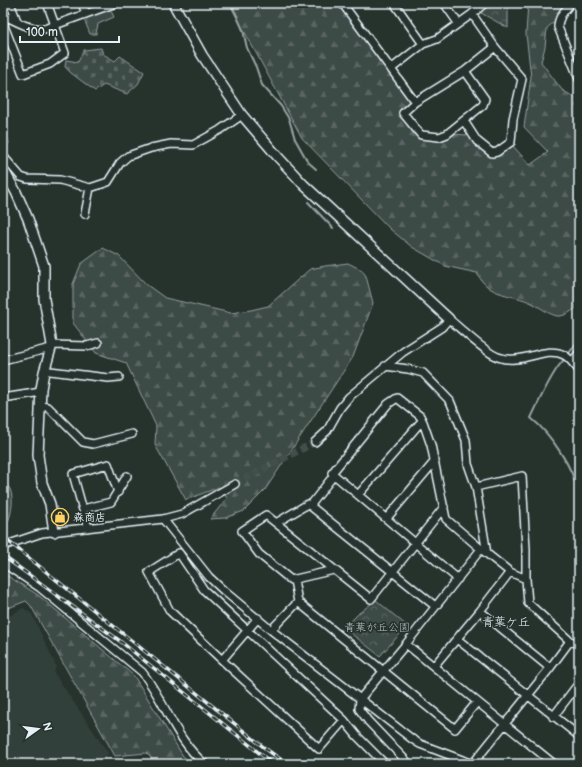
<svg xmlns="http://www.w3.org/2000/svg" width="582" height="767" font-family="'Balsamiq Sans','Klee One',sans-serif">
  <style>
    .built { fill: #333f3a }
    .forest { fill: url(#forest-firs); stroke: #939ea0 }
    .cemetery { fill: url(#cemetery-stones); stroke: #939ea0 }
    .park { fill: url(#park-crowns); stroke: #939ea0 }
    .lines { fill: none; stroke-linecap: round; stroke-linejoin: round }
    .stream { stroke: #98a3a5; stroke-width: 2 }
    .minor-tunnel { stroke: #43504b; stroke-width: 7; stroke-dasharray: 7 3.5; stroke-linecap: butt }
    .minor-casing { stroke: #e8f1f8; stroke-width: 10 }
    .tertiary-casing { stroke: #e8f1f8; stroke-width: 12 }
    .minor { stroke: #26332d; stroke-width: 7 }
    .tertiary { stroke: #26332d; stroke-width: 9 }
    .rail-casing { stroke: #e8f1f8; stroke-width: 3.5 }
    .rail { stroke: #26332d; stroke-width: 2; stroke-dasharray: 6; stroke-linecap: butt }
    .labels { text-anchor: middle; stroke-width: 3.5; stroke-linejoin: round; paint-order: stroke }
    .poi-label { font-size: 11px; font-weight: bold; fill: #e8f1f8; stroke: #26332d; text-anchor: start }
    .park-label { font-size: 11px; fill: #b5bfc3; stroke: #26332d }
    .neighbourhood-label { font-size: 12px; fill: #e8f1f8; stroke: #26332d }
  </style>
  <defs>
    <pattern id="forest-firs" width="22" height="20" patternUnits="userSpaceOnUse"><rect width="22" height="20" fill="#3e4b47"/><path d="M5 1l3.5 6h-7zM16 11l3.5 6h-7z" fill="#5a6562"/></pattern>
    <pattern id="cemetery-stones" width="16" height="16" patternUnits="userSpaceOnUse"><rect width="16" height="16" fill="#3e4b47"/><path d="M2 7V4a2 2 0 0 1 4 0v3zM10 15v-3a2 2 0 0 1 4 0v3z" fill="#5a6562"/></pattern>
    <pattern id="park-crowns" width="20" height="18" patternUnits="userSpaceOnUse"><rect width="20" height="18" fill="#3e4b47"/><path d="M2 6a3 3 0 1 1 6 0M12 15a3 3 0 1 1 6 0" fill="none" stroke="#5a6562"/></pattern>
  </defs>
  <rect width="100%" height="100%" fill="#26332d"/>
  <filter id="ink" filterUnits="userSpaceOnUse"><feTurbulence type="fractalNoise" baseFrequency=".025" numOctaves="2"/><feDisplacementMap in="SourceGraphic" scale="8" xChannelSelector="R" yChannelSelector="G"/><feConvolveMatrix kernelMatrix="1 2 1 2 8 2 1 2 1" color-interpolation-filters="sRGB"/></filter>
  <g filter="url(#ink)">
    <path class="built" d="M23,608l9,6 24,52 -2,7 54,80 -3,11h-102v-144z"/>
    <path class="forest" d="M229,3h108l56,69 23,23 -12,18 17,23 21,2 12,-4 24,2 17,15 9,1 9,-6 17,19 18,-13 -24,-25 7,-50 -5,-43 2,-31h48l-29,25 -2,19 -4,15 21,28 17,10v206c-6,4 -14,11 -22,10 -9,-2 -17,-9 -25,-13 -20,-10 -43,-5 -55,-30l-32,-7 -33,-19 -22,-18 -88,-91z
      M3,120l6,23 -6,8z
      M103,248l16,8 28,29 18,13 66,15 20,-3 17,-4 42,-37 15,-3 23,-3 14,7 4,6 7,27 -20,54 -88,133 -21,21 -19,7 -15,1 17,-21 -8,-11 -33,13 -31,-55 1,-19 -30,-63 -30,-10 -23,-30v-39l8,-20z
      M3,482c2,2 6,5 7,7 5,11 1,32 -7,41z
      M3,573l35,22 96,81 49,80 9,8h-35l-11,-11 -31,3 -84,-150 -5,-5 -23,9z"/>
    <path class="cemetery" d="M101,48l2,6 12,7 5,-5 24,16 -6,12 -11,10 -23,-9 -9,6 -24,-18 -6,-6 1,-7 12,2 6,-12z"/>
    <path class="park" d="M487,3h4l2,2 3,-2h12v25l-27,-15z
      M110,9l4,8 -16,7 -2,10h-6l-6,-15z
      M376,600l31,26 -27,30 -36,-28 15,-15z"/>
    <g class="lines">
      <path class="stream" d="M231,3l12,27 4,18 9,19 6,18 19,21 8,13 6,20 13,23 8,7
        M308,202l25,26
        M579,339c-6,10 -14,19 -21,28 -11,16 -19,34 -27,51 21,17 42,50 48,76
        M579,551l-2,16 2,7"/>
      <path class="minor-tunnel" d="M235,484l80,-42"/>
      <defs>
        <path id="minor" d="M10,3l7,18
          M82,3l4,11
          M342,3l49,66 24,33
          M394,3l29,41
          M444,3l14,20
          M571,3c-6,7 -13,14 -13,24l21,52
          M3,15c14,7 26,14 41,14l72,-26
          M3,23l20,51 27,-10 15,-11 -18,-50
          M391,69l32,-25 14,-5 35,-25 13,-11
          M465,71l20,28 -2,6 -36,29 -8,3 -18,-2 -18,-22 12,-11 50,-31 30,-24
          M464,121l13,20 15,12 5,-1 14,-10 2,-23 9,-40 -27,-32 -23,-33
          M3,156l18,21 6,2 33,1 30,8 18,-6 12,-19 8,-7 23,-8 20,-4 22,1 27,-15 22,-15
          M85,214l5,-26
          M52,345l35,1 11,-3
          M3,360l44,-11 4,1
          M572,362l7,-9
          M385,366l23,3 15,4 27,28 16,39 2,24 8,23 11,67
          M45,370l5,1 58,7 11,-1
          M3,398l38,-6
          M40,406l8,1 35,35 10,2 39,-10
          M315,442l12,-11 13,-23 9,-11 54,-45 39,-25 7,-8c11,9 37,34 49,38 23,9 47,-12 66,-2 6,3 10,10 15,15
          M476,487l46,-11 4,73v30l2,24 42,38
          M358,495l62,-72 3,-1
          M310,506l24,-31
          M83,509l28,-7 16,-26
          M387,518l48,-57
          M163,519l19,-5 53,-30
          M276,523l-10,-8 -24,16 17,23 32,26 43,-10
          M88,528l-15,-54 35,-10 10,28
          M3,546l39,-13 121,-14 46,58 15,14 47,39 141,109 8,5 53,20
          M3,563l36,24 103,85c23,29 34,69 63,92
          M458,579l-126,-106 56,-69 9,-6 23,18 3,6 8,23 15,74 35,30 29,23 16,7
          M294,580l4,22 157,127 22,-27
          M435,606l-127,-102 -32,19 95,76 73,-92
          M480,611l70,57
          M271,630l27,-28
          M457,639l122,97
          M406,644l148,120
          M222,660l97,89 25,-29 -140,-130 -25,-37 -30,19 21,39 52,49 36,-42
          M434,666l46,-55 30,-39
          M553,717l26,-34
          M344,720l13,16 28,28
          M409,764l-41,-43 -9,-12 1,-10 46,-55 75,-95
          M474,764l1,-3 75,-93 20,-27 9,3"/>
        <path id="tertiary" d="M173,3l29,52 40,60 36,42 26,28 145,134
          M3,169l13,23 12,27 16,47v33l8,46 -8,27 -3,17 -3,66 4,28 8,21 4,28"/>
      </defs>
      <use href="#minor" class="minor-casing"/>
      <use href="#tertiary" class="tertiary-casing"/>
      <use href="#minor" class="minor"/>
      <use href="#tertiary" class="tertiary"/>
      <defs>
        <path id="rail" d="M3,537l263,212 21,15
          M3,556l117,85 153,123"/>
      </defs>
      <use href="#rail" class="rail-casing"/>
      <use href="#rail" class="rail"/>
    </g>
  </g>
  <defs>
    <symbol id="shop-ring" viewBox="-11 -11 22 22"><circle r="9.5" fill="#26332d" stroke="#ffd166" stroke-width="1.5"/><path d="M-5-2.5h2.3a2.7 3.5 0 0 1 5.4 0H5L5.5 6h-11ZM-1.5-2.5h3a1.5 2.3 0 0 0-3 0Z" fill="#ffd166"/></symbol>
  </defs>
  <g fill-rule="evenodd">
    <use href="#shop-ring" x="50" y="507" width="20" height="20"/>
  </g>
  <g class="labels">
    <g class="poi-label">
      <text x="73" y="521">森商店</text>
    </g>
    <g class="park-label">
      <text x="377" y="631">青葉が丘公園</text>
    </g>
    <g class="neighbourhood-label">
      <text x="506" y="626">青葉ケ丘</text>
    </g>
  </g>
  <rect width="582" height="767" fill="none" stroke="#26332d" stroke-width="16"/>
  <rect x="8" y="8" width="566" height="751" fill="none" stroke="#e8f1f8" stroke-width="1.5" filter="url(#ink)"/>
  <g transform="translate(38 729) rotate(76)" stroke="#26332d" stroke-width="3" paint-order="stroke">
  <path d="M0-3L7 15L0 10L-7 15Z" fill="#e8f1f8"/>
  <text y="-6" font-size="11" font-weight="bold" text-anchor="middle" fill="#e8f1f8">N</text>
  </g>
  <path d="M20 36v6h99v-6" fill="none" stroke="#e8f1f8" stroke-width="2"/>
  <text x="26" y="36" font-size="12" fill="#e8f1f8" stroke="#26332d" stroke-width="3" paint-order="stroke">100 m</text>
</svg>
